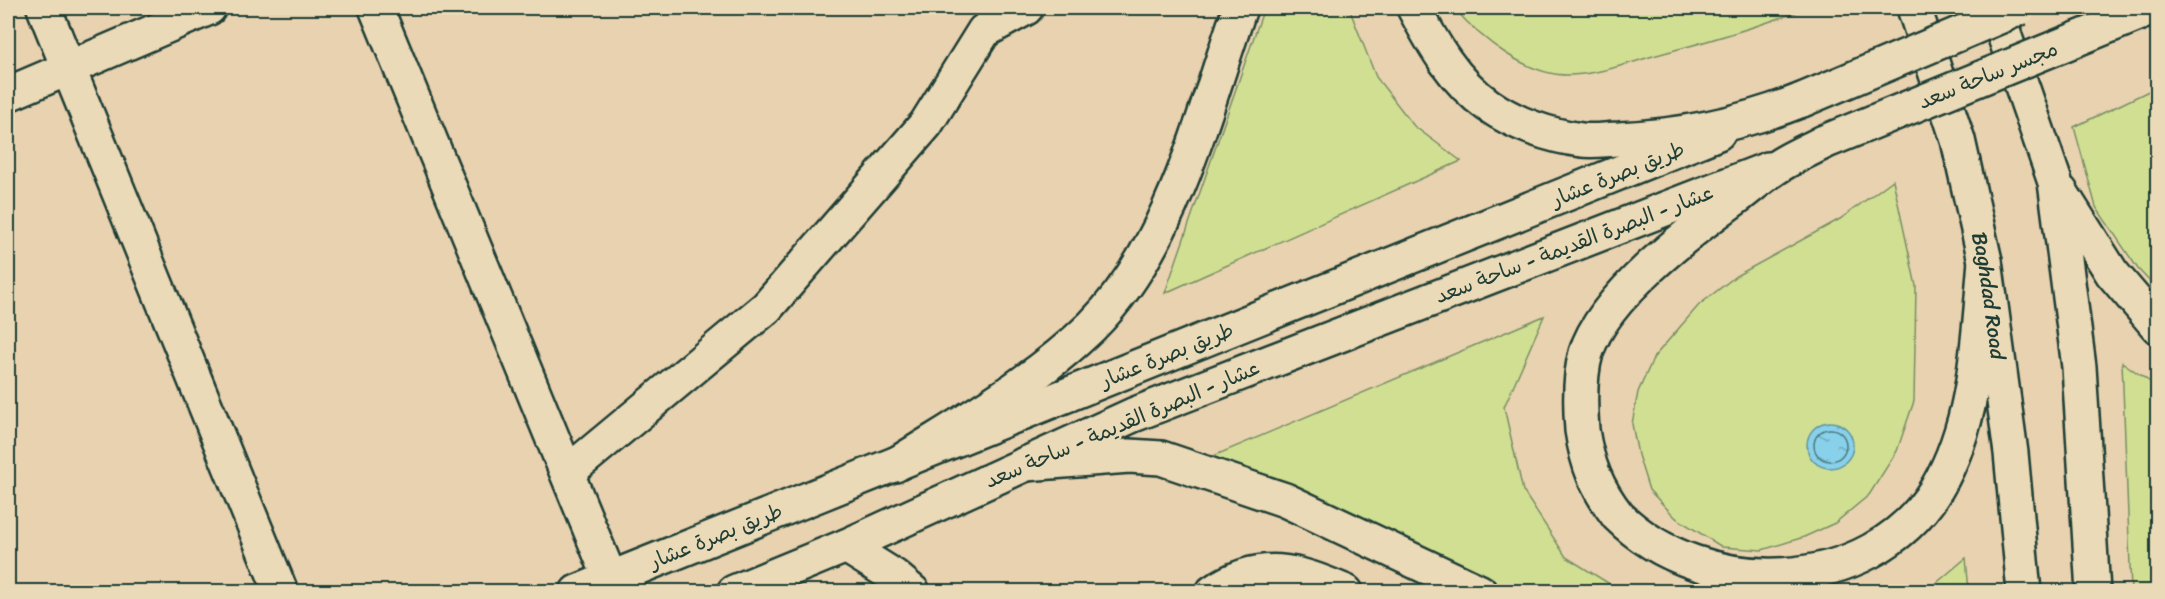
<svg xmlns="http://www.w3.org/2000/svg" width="2165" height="599" font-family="Sriracha,'Playpen Sans Arabic',sans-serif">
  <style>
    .green { fill: #d1df93; stroke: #788e64; stroke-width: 1.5 }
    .water { fill: url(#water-ripples); stroke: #5f95a1; stroke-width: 1.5 }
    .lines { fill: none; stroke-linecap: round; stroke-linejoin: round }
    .shore { stroke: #49787d; stroke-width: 1.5 }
    .minor-casing { stroke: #1f3d34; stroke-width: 38 }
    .major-casing { stroke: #1f3d34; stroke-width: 38 }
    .highway-casing { stroke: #1f3d34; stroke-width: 38 }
    .minor { stroke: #ebdab7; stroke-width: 33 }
    .major { stroke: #ebdab7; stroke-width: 33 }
    .highway { stroke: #ebdab7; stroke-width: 33 }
    .highway-bridge-casing { stroke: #1f3d34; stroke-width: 38; stroke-linecap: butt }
    .highway-bridge { stroke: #ebdab7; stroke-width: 33 }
    .labels { text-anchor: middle; stroke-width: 4.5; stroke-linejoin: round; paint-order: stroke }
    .street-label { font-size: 21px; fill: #1f3d34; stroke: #ebdab7 }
  </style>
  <defs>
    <pattern id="water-ripples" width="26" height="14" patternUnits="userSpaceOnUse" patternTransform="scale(1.5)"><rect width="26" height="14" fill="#89d0ea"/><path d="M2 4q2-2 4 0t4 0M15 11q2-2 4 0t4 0" fill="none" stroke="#6faabe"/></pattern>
  </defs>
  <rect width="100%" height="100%" fill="#e9d2b0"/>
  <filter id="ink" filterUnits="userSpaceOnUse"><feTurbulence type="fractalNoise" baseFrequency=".0167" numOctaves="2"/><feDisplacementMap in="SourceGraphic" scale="12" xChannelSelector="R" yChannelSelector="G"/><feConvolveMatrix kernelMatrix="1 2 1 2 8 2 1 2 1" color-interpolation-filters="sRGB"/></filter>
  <g filter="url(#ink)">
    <path class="green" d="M1264,8h85l27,69 38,49 47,35 -296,132z
      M1454,8h354c-48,18 -95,32 -144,45 -30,8 -62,21 -94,22 -43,1 -89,-36 -116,-67z
      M2157,87v202l-19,-20 -42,-62 -22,-80z
      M1893,180l23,106 -2,115 -17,50 -28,44 -34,28 -31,14 -42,13 -40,-3 -46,-29 -27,-28 -11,-35 -6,-31 6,-32 16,-35 45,-52 37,-29 104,-57z
      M1544,316l-40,91 19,84 43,66 55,34h-113l-297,-134z
      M2122,362l35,25v204h-26z
      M1966,558l3,33h-42z"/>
    <path class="water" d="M1807 445a23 23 0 1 1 46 0a23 23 0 1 1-46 0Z"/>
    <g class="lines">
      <path class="shore" d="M1814 445a16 16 0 1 1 32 0a16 16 0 1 1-32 0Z"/>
      <defs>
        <path id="minor" d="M44,8l237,584
          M376,8l234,570
          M8,94l201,-86
          M567,473l200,-166 159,-183 58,-93 42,-23
          M846,546l48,30 19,16
          M1213,592c48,-33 84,-21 133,0"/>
        <path id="major" d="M577,592l1141,-459
          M734,592l112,-46 287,-131 635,-246"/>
        <g id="highway">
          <path d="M1414,8c19,36 40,73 74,97 27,19 62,31 94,35 12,2 25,-1 37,-1 62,-3 125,-16 183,-39"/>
          <path id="s1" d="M1914,8l44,132 27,121 26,192 13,139"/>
          <path d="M1995,8l60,174 24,185 14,225"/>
          <path d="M1824,142c-13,7 -27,13 -39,20 -16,9 -31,22 -45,33 -48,35 -137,101 -154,158 -7,24 -6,52 -4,77 5,34 15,59 36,86 84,83 252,83 319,-28 40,-68 41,-150 48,-227"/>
          <path d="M2061,192l51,81 46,54"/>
          <path d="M1025,464l104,-8 32,2 124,42 195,92"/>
          <path d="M895,465c66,-42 141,-84 197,-139 81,-81 111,-213 148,-318"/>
        </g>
      </defs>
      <use href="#minor" class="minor-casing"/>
      <use href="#major" class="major-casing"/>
      <use href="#highway" class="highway-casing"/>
      <use href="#minor" class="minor"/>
      <use href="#major" class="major"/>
      <use href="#highway" class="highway"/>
      <defs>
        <path id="highway-bridge" d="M1802,100l218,-92
          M1824,142l329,-134"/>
      </defs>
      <use href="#highway-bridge" class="highway-bridge-casing"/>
      <use href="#highway-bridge" class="highway-bridge"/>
    </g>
  </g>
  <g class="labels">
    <g class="street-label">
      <text transform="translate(1988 75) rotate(-22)" y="7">مجسر ساحة سعد</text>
      <text transform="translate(1618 174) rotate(-22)" y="7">طريق بصرة عشار</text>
      <text transform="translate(1574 244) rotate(-21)" y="7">عشار - البصرة القديمة - ساحة سعد</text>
      <text dy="7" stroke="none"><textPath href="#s1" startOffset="298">Baghdad Road</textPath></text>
      <text transform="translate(1167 355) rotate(-22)" y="7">طريق بصرة عشار</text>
      <text transform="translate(1122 424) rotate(-23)" y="7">عشار - البصرة القديمة - ساحة سعد</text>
      <text transform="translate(716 536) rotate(-22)" y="7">طريق بصرة عشار</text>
    </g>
  </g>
  <rect width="2165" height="599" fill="none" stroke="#ebdab7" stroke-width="30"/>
  <rect x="15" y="15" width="2135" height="569" fill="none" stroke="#1f3d34" stroke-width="2" filter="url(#ink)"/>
</svg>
